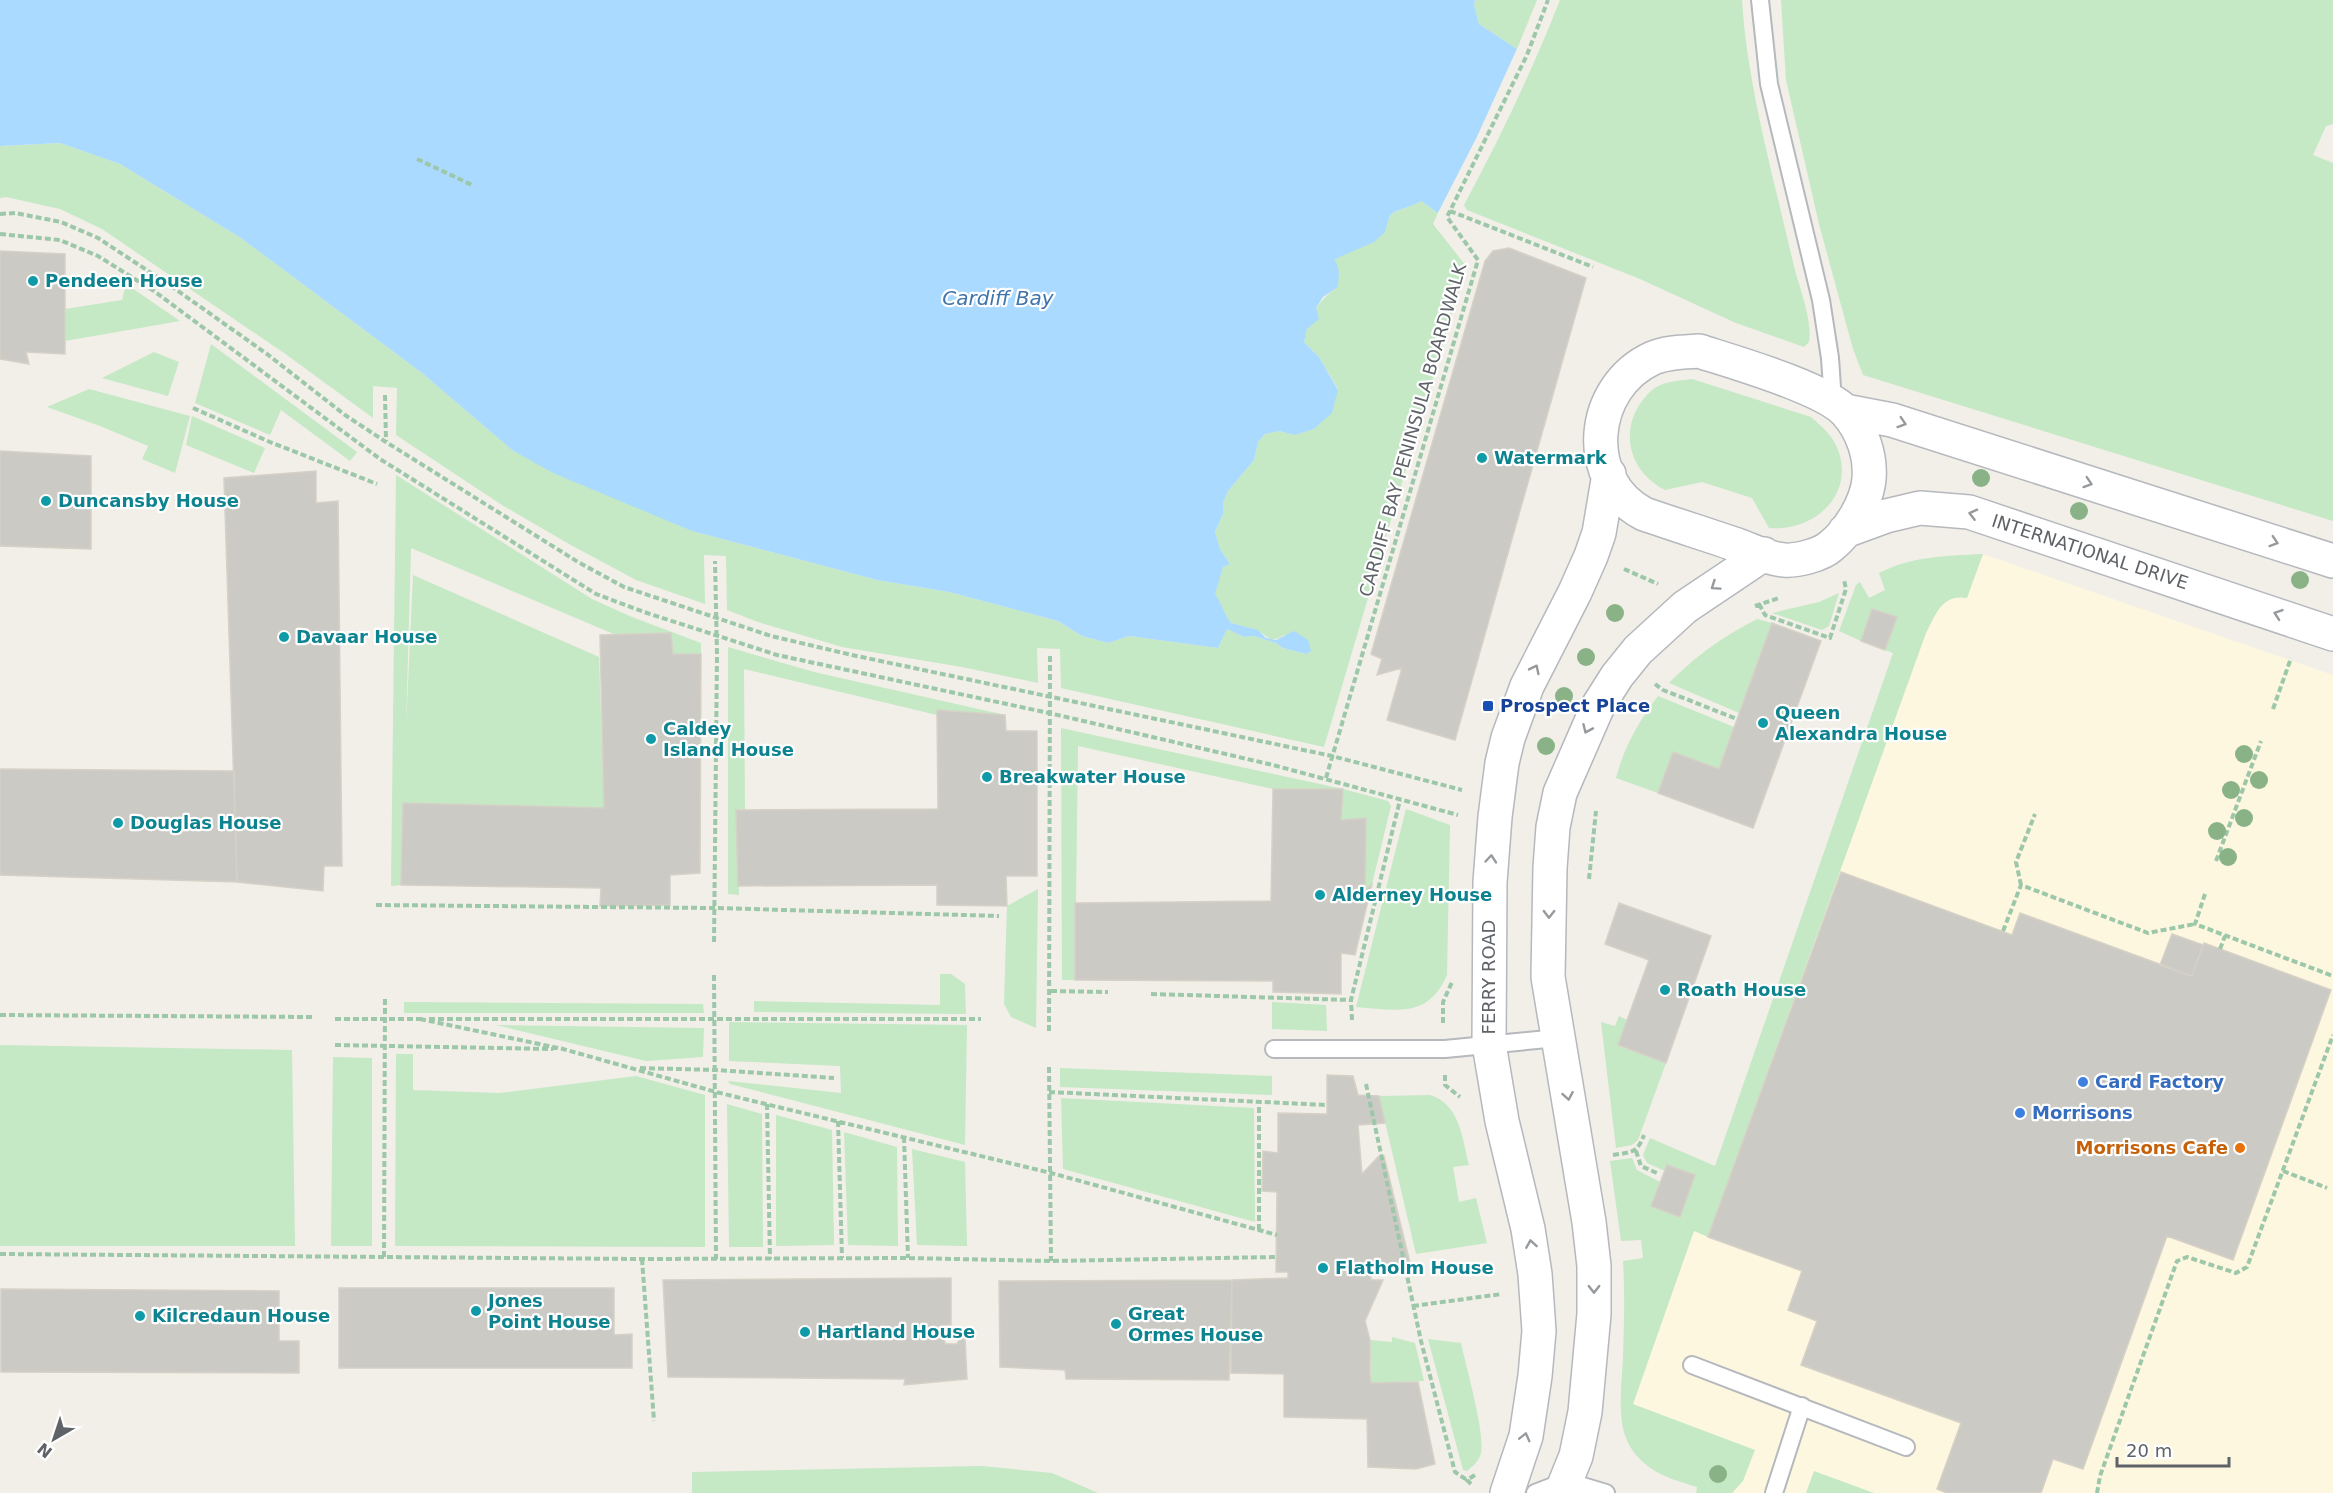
<svg xmlns="http://www.w3.org/2000/svg" width="2333" height="1493" font-family="'DejaVu Sans',sans-serif">
  <style>
    .commercial { fill: #fef7e0 }
    .green { fill: #c5e8c5 }
    .water { fill: #aadaff }
    .pier { fill: #f1efe8 }
    .building { fill: #cccac5; stroke: #d6d1c6; stroke-width: 1.5 }
    .lines { fill: none; stroke-linecap: round; stroke-linejoin: round }
    .lane-casing { stroke: #b5b8bc; stroke-width: 20 }
    .street-casing { stroke: #b5b8bc; stroke-width: 36 }
    .path { stroke: #9cc7a9; stroke-width: 4; stroke-dasharray: 6 3; stroke-linecap: butt }
    .lane { stroke: #fff; stroke-width: 16 }
    .street { stroke: #fff; stroke-width: 33 }
    .tree { fill: #89b387 }
    .oneway { stroke: #979a9d }
    .culture-dot { fill: #0f9aa8; stroke: #fff; stroke-width: 2 }
    .transit-dot { fill: #1a4fb4; stroke: #fff; stroke-width: 2 }
    .shop-dot { fill: #3f7fe0; stroke: #fff; stroke-width: 2 }
    .food-dot { fill: #e8710a; stroke: #fff; stroke-width: 2 }
    .labels { text-anchor: middle; stroke-width: 4.5; stroke-linejoin: round; paint-order: stroke }
    .culture-label { font-size: 18px; font-weight: bold; fill: #0d838f; stroke: #fff; text-anchor: start }
    .street-label { font-size: 18px; fill: #5f6368; stroke: #fff }
    .transit-label { font-size: 18px; font-weight: bold; fill: #164399; stroke: #fff; text-anchor: start }
    .shop-label { font-size: 18px; font-weight: bold; fill: #366cbe; stroke: #fff; text-anchor: start }
    .food-label { font-size: 18px; font-weight: bold; fill: #c56008; stroke: #fff; text-anchor: end }
    .water-label { font-size: 20px; font-style: italic; fill: #4174aa; stroke: #fff }
  </style>
  <rect width="100%" height="100%" fill="#f1efe8"/>
  <path class="commercial" d="M1983,554l350,121v818h-637l19,-57 -82,-31 61,-175 14,6 218,-603 10,-20 8,-11 12,-6 20,-25z"/>
  <path class="green" d="M1475,0h62l-20,49 -38,-25 -5,-19z
    M1560,0h182c5,84 31,175 50,258 5,24 21,61 17,84l-5,5 -68,-24 -96,-44 -173,-69 -3,-5c36,-67 68,-134 96,-205z
    M1781,0h552v124l-7,2 -13,29 20,8v358l-470,-146 -10,-26 -34,-125 -33,-144z
    M60,143l60,21 121,74 181,135 90,77 180,81 185,49 72,12 109,29 24,15 26,7 21,-7 89,12 9,-19 17,8 9,-1 23,7 7,5 23,6 -22,-19c-16,10 -15,0 -28,-5 -7,-3 -17,-4 -25,-7 -7,-9 -9,-19 -17,-29l9,-27 7,-3 -10,-15 -5,-17 8,-18v-11l5,-12 26,-31 4,-18 7,-8 14,-3 16,4 19,-6 24,-40 -19,-32 -15,-15c4,-24 14,-42 34,-55l-3,-28 50,-27 5,-17c12,-8 20,-7 31,-14l17,12 -5,11 33,42 -142,481 -263,-59 -1,-39 -23,-1 1,35 -76,-16 -120,-20 -84,-25 -31,-12 -1,-54 -22,-1 1,49 -69,-24 -67,-36 -67,-39 -106,-70 1,-47 -24,-2v32l-89,-65 -182,-124 -42,-20 -54,-12 -6,1v-52z
    M126,284l54,37 -115,20v-32l57,-9z
    M211,344l146,108 -7,9 -69,-51 -11,25 -75,-32z
    M154,352l25,10 -11,34 -66,-18z
    M1692,379l119,38c9,8 19,16 25,28 22,48 -21,87 -67,83l-17,-30 -50,-16 -37,8c-40,-21 -48,-68 -13,-100 11,-9 26,-9 40,-11z
    M89,389l101,27 -15,57 -33,-14 6,-13 -48,-20 -53,-19z
    M192,416l73,32 -11,25 -68,-28z
    M396,475l196,124 40,18 69,26v11h-28l-2,-21 -55,2 -205,-87 -5,180 7,-153 186,82 5,151 -200,-5 -3,82 -10,1z
    M1983,554l-16,44c-25,-4 -31,16 -41,35l-218,604 -14,-6 -61,173 122,46 -12,31 -11,12h-36l1,-6c-20,-6 -42,-12 -57,-28 -9,-8 -17,-24 -18,-37 -3,-21 0,-43 1,-64 1,-33 2,-65 0,-97l20,-3 -2,-18 -20,1 -11,-80 22,-3 5,12 23,12 20,35 15,-42 -27,-10 -3,6 -18,-8 -4,-8 7,-17 65,28 178,-513 -8,-3 11,-32 -24,-9 -11,32 -22,-10 17,-46 4,-3 9,16 16,-8 -6,-17c33,-17 67,-17 104,-19z
    M1839,593l-10,33 -7,4 -50,-17 47,-11z
    M1757,619l15,4 -33,90 -70,-30c28,-28 53,-46 88,-64z
    M728,647l86,25 191,43 -68,-5v5l-193,-46 1,140 -9,1 3,85 -11,-1z
    M1658,696l76,31 -15,42 -46,-17 -15,41 -42,-15c8,-31 23,-57 42,-82z
    M1061,728l282,61 45,12 3,5 -19,78 -7,6 1,-71 -25,1 1,-31h-69l-195,-43 -3,234h-13z
    M1406,809l44,16 -3,150c-19,44 -51,35 -91,32z
    M1038,889l-2,139 -25,-11 -7,-13 3,-98z
    M940,974h11l14,10 1,30 -212,-2v-11l186,4z
    M404,1002l299,2 1,9h-300z
    M1272,1002l54,3 1,26 -55,-2z
    M1619,1016l8,4 -9,26 48,17 -28,77 -6,5 -16,3 -15,-126 14,4z
    M729,1022l238,3 -2,120 -235,-61 -2,-3 113,12 -1,-27 -111,-5z
    M496,1025l208,3 -1,29 -57,4z
    M0,1045l292,5 3,196h-295z
    M396,1054h17v36l86,3 137,-17 69,19v152l-310,-1z
    M333,1057l39,1v188h-41z
    M1060,1068l212,8v19l-212,-8z
    M1430,1095c30,9 32,43 39,70l-16,2 6,35 17,-4 11,45 -71,11 -37,-158z
    M1061,1098l193,10 1,114 -192,-53z
    M727,1104l35,10 1,133h-34z
    M776,1115l56,15 2,115 -58,1z
    M844,1132l53,15 1,99 -50,-1z
    M912,1149l53,13 2,84 -50,-1z
    M1392,1337l23,6 9,38 -53,2 -1,-43 22,2z
    M1428,1339l33,4c5,24 24,89 20,110 -2,8 -8,13 -14,18l-4,-1z
    M982,1466l70,7 46,20h-406v-21z
    M1814,1471l60,22h-68z"/>
  <path class="water" d="M0,0h1475l-1,5 5,19 38,25 -40,88 -39,76 -17,-12c-11,7 -20,6 -31,14l-5,17 -11,10 -39,17 4,13 -1,15 -15,10 -7,11 3,11 -12,10 -3,13 15,15 19,33 -6,23 -18,16 -19,6 -16,-4 -14,3 -7,8 -4,18 -26,31 -5,12v11l-8,18 5,17 10,15 -7,3 -8,27c7,10 9,20 16,29l27,7 8,8 10,2 18,-9 14,9 3,11 -5,3 -23,-6 -7,-5 -23,-7 -9,1 -17,-8 -9,19 -89,-12 -21,7 -26,-7 -24,-15 -109,-29 -72,-12 -185,-49 -139,-58 -41,-23 -90,-77 -181,-135 -121,-74 -60,-21 -60,3z"/>
  <path class="pier" d="M1518,47l2,4 -40,87 -39,76 -4,1 40,-78z"/>
  <path class="building" d="M1509,248l77,30 -131,462 -68,-20 15,-52 -25,7 5,-16 -11,-5 114,-393 8,-10z
    M0,251l65,3v100l-39,-2 3,12 -29,-5z
    M0,451l91,5v93l-91,-3z
    M316,471v32l22,-2 4,365h-18l-1,25 -86,-9 -13,-404z
    M1872,609l25,8 -12,33 -24,-9z
    M1772,623l49,18 -68,187 -95,-35 15,-41 46,17z
    M671,633l2,21h28l-1,219 -30,2v30l-70,1 1,-18 -200,-3 2,-82 201,5 -4,-173z
    M937,710l68,5 1,16h31v145h-31l1,30 -70,-1v-20l-199,1 -2,-76 202,-1z
    M0,769l234,2 3,111 -237,-7z
    M1273,789h70l-2,31 25,-2 -1,72 7,-6 -17,71 -14,-2v41l-68,-2v-11l-198,-1v-77l196,-2z
    M1841,872l171,63 8,-22 172,63 12,-33 127,47 -98,270 -66,-24 -84,233 -30,-10 -12,34h-94l-10,-4 24,-66 -160,-58 16,-44 -29,-11 14,-39 -94,-34z
    M1619,903l92,33 -45,127 -48,-18 31,-85 -44,-16z
    M2172,934l31,11 -11,31 -32,-11z
    M1327,1075l26,1 5,19 21,1 6,27 -27,2 4,49 16,-17 6,-1 29,119 -43,-10 1,15h12l-18,41 5,19v35l1,8 47,-1 17,82 -19,5 -48,-2 -1,-48 -83,-2v-43l-53,-1 1,-93 56,-2v-6h-12l1,-80 -15,-1 1,-40 15,2v-40l49,1z
    M1667,1165l28,10 -15,42 -29,-11z
    M951,1278v47h-7l1,19h12l3,-6h5l2,41 -63,6 1,-6 -237,-2 -5,-97z
    M1232,1280l-3,100 -163,-1 -1,-9 -65,-3 -1,-86z
    M339,1288h275v47l18,-1v34h-293z
    M1,1289l278,2v50h20v32l-298,-1z"/>
  <g class="lines">
    <defs>
      <path id="lane" d="M1760,0l9,84 52,216 9,58 3,44
        M1274,1049h171l113,-11
        M1692,1365l214,82
        M1535,1493l31,-12 40,12
        M1774,1493l28,-87"/>
      <path id="street" d="M1699,351c34,11 125,37 147,61 16,18 25,43 23,67 -2,23 -20,53 -38,67 -10,9 -34,15 -47,14 -15,-1 -31,-9 -44,-14 -32,-11 -64,-21 -96,-32 -63,-33 -55,-127 9,-156 14,-6 31,-6 46,-7z
        M1845,411l47,9 441,141
        M1845,531l41,-15 34,-8 49,4 364,122
        M1507,1493l19,-57 9,-60 4,-45 -4,-57 -7,-45 -26,-108 -13,-77 1,-162 5,-65 7,-54 6,-25 19,-52 48,-94 16,-36 8,-23 10,-59
        M1561,1493l15,-37 9,-44 9,-98v-48l-5,-44 -41,-245 2,-109 3,-41 7,-34 38,-87 19,-30 21,-26 47,-43 79,-53"/>
    </defs>
    <use href="#lane" class="lane-casing"/>
    <use href="#street" class="street-casing"/>
    <path class="path" d="M417,159l55,26
      M1450,211l143,56
      M0,214l15,-1 46,9 37,16 73,48 96,68 78,61 41,27 192,120 46,25 147,49 81,19 480,101 130,34
      M0,234l60,6 38,16 56,35 226,168 216,135 48,18 133,43 272,58 224,52 185,50
      M385,395l1,46
      M193,408l77,34 107,42
      M1624,569l34,15
      M1759,604l6,11 65,23 16,-49 -2,-9
      M1755,606l24,-8
      M1655,684l8,6 74,29
      M2273,709l18,-51
      M1326,778l152,-518 -31,-43 80,-162 21,-55
      M2216,861l45,-120
      M1589,879l7,-68
      M2021,885l-5,-23 19,-48
      M2205,894l-10,30 138,52
      M376,905l338,3 285,8
      M2003,931l18,-46 127,48 47,-9
      M714,942l3,-287 -2,-94
      M2220,949l5,-13
      M714,975l2,284
      M1051,991l57,1
      M1151,994l200,6
      M0,1015l312,2
      M335,1019h87
      M420,1019l143,30 153,43 335,81 226,62
      M429,1019h552
      M1352,1020l-1,-20 49,-200
      M1443,1023v-21l9,-20
      M1049,1031l1,-377
      M335,1045l218,4
      M1049,1067l2,194
      M640,1068l76,2 118,8
      M1445,1075v10l15,12
      M1366,1084l55,257 34,131 12,8
      M1049,1092l278,13
      M767,1104l3,155
      M838,1121l4,137
      M904,1137l4,121
      M1636,1151l5,15 18,8
      M1613,1155c18,-3 24,-1 31,-20
      M2283,1171l44,17
      M1259,1230v-128
      M0,1254l642,5 266,-1 143,3 225,-4
      M384,1257l1,-258
      M642,1259l12,162
      M1413,1306l89,-12
      M1471,1484l-4,-4 8,-5
      M2097,1493l3,-17 77,-215 10,-4 49,16 11,-6 86,-232"/>
    <use href="#lane" class="lane"/>
    <use href="#street" class="street"/>
  </g>
  <g class="tree">
    <circle cx="1981" cy="478" r="9"/>
    <circle cx="2079" cy="511" r="9"/>
    <circle cx="2300" cy="580" r="9"/>
    <circle cx="1615" cy="613" r="9"/>
    <circle cx="1586" cy="657" r="9"/>
    <circle cx="1564" cy="696" r="9"/>
    <circle cx="1546" cy="746" r="9"/>
    <circle cx="2244" cy="754" r="9"/>
    <circle cx="2259" cy="780" r="9"/>
    <circle cx="2231" cy="790" r="9"/>
    <circle cx="2244" cy="818" r="9"/>
    <circle cx="2217" cy="831" r="9"/>
    <circle cx="2228" cy="857" r="9"/>
    <circle cx="1718" cy="1474" r="9"/>
  </g>
  <defs><path id="oneway-chevron" d="M-2-3.5L2.5 0L-2 3.5" fill="none" stroke-width="1.6" stroke-linecap="round" stroke-linejoin="round" transform="scale(1.5)"/></defs>
  <g class="oneway">
    <use href="#oneway-chevron" transform="translate(1902 423) rotate(18)"/>
    <use href="#oneway-chevron" transform="translate(2088 483) rotate(18)"/>
    <use href="#oneway-chevron" transform="translate(1973 514) rotate(-166)"/>
    <use href="#oneway-chevron" transform="translate(2274 542) rotate(18)"/>
    <use href="#oneway-chevron" transform="translate(1715 586) rotate(146)"/>
    <use href="#oneway-chevron" transform="translate(2278 614) rotate(-161)"/>
    <use href="#oneway-chevron" transform="translate(1535 669) rotate(-64)"/>
    <use href="#oneway-chevron" transform="translate(1587 729) rotate(114)"/>
    <use href="#oneway-chevron" transform="translate(1491 859) rotate(-85)"/>
    <use href="#oneway-chevron" transform="translate(1549 914) rotate(91)"/>
    <use href="#oneway-chevron" transform="translate(1568 1096) rotate(80)"/>
    <use href="#oneway-chevron" transform="translate(1531 1244) rotate(-99)"/>
    <use href="#oneway-chevron" transform="translate(1594 1289) rotate(90)"/>
    <use href="#oneway-chevron" transform="translate(1525 1437) rotate(-76)"/>
  </g>
  <g class="culture-dot">
    <circle cx="33" cy="281" r="6"/>
    <circle cx="1482" cy="458" r="6"/>
    <circle cx="46" cy="501" r="6"/>
    <circle cx="284" cy="637" r="6"/>
    <circle cx="1763" cy="723" r="6"/>
    <circle cx="651" cy="739" r="6"/>
    <circle cx="987" cy="777" r="6"/>
    <circle cx="118" cy="823" r="6"/>
    <circle cx="1320" cy="895" r="6"/>
    <circle cx="1665" cy="990" r="6"/>
    <circle cx="1323" cy="1268" r="6"/>
    <circle cx="476" cy="1311" r="6"/>
    <circle cx="140" cy="1316" r="6"/>
    <circle cx="1116" cy="1324" r="6"/>
    <circle cx="805" cy="1332" r="6"/>
  </g>
  <rect class="transit-dot" x="1482" y="700" width="12" height="12" rx="3"/>
  <g class="shop-dot">
    <circle cx="2083" cy="1082" r="6"/>
    <circle cx="2020" cy="1113" r="6"/>
  </g>
  <circle class="food-dot" cx="2240" cy="1148" r="6"/>
  <g class="labels">
    <g class="culture-label">
      <text x="45" y="287">Pendeen House</text>
      <text x="1494" y="464">Watermark</text>
      <text x="58" y="507">Duncansby House</text>
      <text x="296" y="643">Davaar House</text>
      <text x="1775" y="719">Queen<tspan x="1775" dy="21">Alexandra House</tspan></text>
      <text x="663" y="735">Caldey<tspan x="663" dy="21">Island House</tspan></text>
      <text x="999" y="783">Breakwater House</text>
      <text x="130" y="829">Douglas House</text>
      <text x="1332" y="901">Alderney House</text>
      <text x="1677" y="996">Roath House</text>
      <text x="1335" y="1274">Flatholm House</text>
      <text x="488" y="1307">Jones<tspan x="488" dy="21">Point House</tspan></text>
      <text x="1128" y="1320">Great<tspan x="1128" dy="21">Ormes House</tspan></text>
      <text x="152" y="1322">Kilcredaun House</text>
      <text x="817" y="1338">Hartland House</text>
    </g>
    <g class="street-label">
      <text transform="translate(1413 430) rotate(-74)" y="6">CARDIFF BAY PENINSULA BOARDWALK</text>
      <text transform="translate(2090 552) rotate(18)" y="6">INTERNATIONAL DRIVE</text>
      <text transform="translate(1489 977) rotate(-90)" y="6">FERRY ROAD</text>
    </g>
    <g class="transit-label">
      <text x="1500" y="712">Prospect Place</text>
    </g>
    <g class="shop-label">
      <text x="2095" y="1088">Card Factory</text>
      <text x="2032" y="1119">Morrisons</text>
    </g>
    <g class="food-label">
      <text x="2228" y="1154">Morrisons Cafe</text>
    </g>
    <g class="water-label">
      <text x="998" y="305">Cardiff Bay</text>
    </g>
  </g>
  <g transform="translate(54 1439) rotate(219)" stroke="#ffffff" stroke-width="4.5" paint-order="stroke">
  <path d="M0-4.5L10 22L0 15L-10 22Z" fill="#5f6368"/>
  <text y="-9" font-size="16" font-weight="bold" text-anchor="middle" fill="#5f6368">N</text>
  </g>
  <path d="M2117 1457v9h112v-9" fill="none" stroke="#5f6368" stroke-width="3"/>
  <text x="2126" y="1457" font-size="18" fill="#5f6368" stroke="#ffffff" stroke-width="4.5" paint-order="stroke">20 m</text>
</svg>
